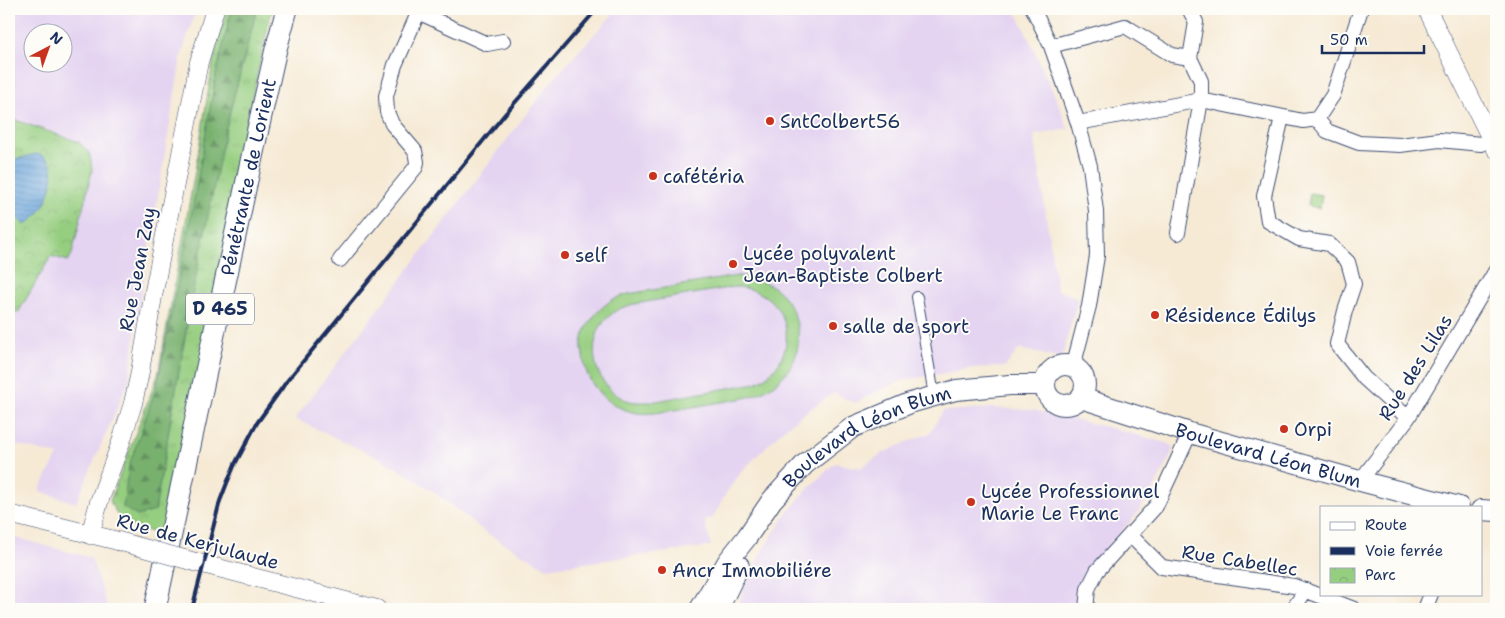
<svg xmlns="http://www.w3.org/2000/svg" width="1505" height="618" font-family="'Shantell Sans',sans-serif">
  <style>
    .built { fill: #e4d3f1; fill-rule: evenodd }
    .grass { fill: url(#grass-tufts); stroke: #587e6f }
    .forest { fill: url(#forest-firs); stroke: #4a7066 }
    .park { fill: url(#park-crowns); stroke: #587e6f }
    .pitch { fill: #96ce80; stroke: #587e6f; fill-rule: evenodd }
    .water { fill: url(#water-rules); stroke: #446a9c }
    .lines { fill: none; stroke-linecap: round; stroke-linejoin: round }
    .pedestrian-casing { stroke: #3c4b70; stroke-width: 12 }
    .minor-casing { stroke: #3c4b70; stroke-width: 16 }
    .tertiary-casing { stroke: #3c4b70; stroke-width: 19 }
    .secondary-casing { stroke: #3c4b70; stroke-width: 22 }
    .primary-casing { stroke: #3c4b70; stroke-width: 23 }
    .pedestrian { stroke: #fff; stroke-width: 10 }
    .minor { stroke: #fff; stroke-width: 14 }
    .tertiary { stroke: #fff; stroke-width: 18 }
    .secondary { stroke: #fff; stroke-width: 20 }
    .primary { stroke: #fff; stroke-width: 21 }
    .rail { stroke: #1b2f5e; stroke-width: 4 }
    .tertiary-bridge-casing { stroke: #3c4b70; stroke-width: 19; stroke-linecap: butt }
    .tertiary-bridge { stroke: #fff; stroke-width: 18 }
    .poi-dot { fill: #c8321e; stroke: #fdfcf7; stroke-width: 2 }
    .labels { text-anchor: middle; stroke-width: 4; stroke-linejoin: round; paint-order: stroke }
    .shield { fill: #fdfcf7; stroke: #5f6c8c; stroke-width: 1 }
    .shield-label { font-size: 18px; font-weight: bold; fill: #1b2f5e }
    .poi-label { font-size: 19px; fill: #1b2f5e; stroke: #fdfcf7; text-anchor: start }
    .street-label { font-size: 19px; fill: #1b2f5e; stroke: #fdfcf7 }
  </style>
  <defs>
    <pattern id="grass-tufts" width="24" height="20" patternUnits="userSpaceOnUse" patternTransform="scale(1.25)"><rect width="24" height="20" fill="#96ce80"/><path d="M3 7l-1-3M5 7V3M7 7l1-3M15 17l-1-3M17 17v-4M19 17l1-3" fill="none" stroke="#81b171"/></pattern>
    <pattern id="forest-firs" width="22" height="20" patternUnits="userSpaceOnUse" patternTransform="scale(1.25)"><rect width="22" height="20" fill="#78b16e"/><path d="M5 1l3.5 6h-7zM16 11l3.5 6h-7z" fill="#62905e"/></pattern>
    <pattern id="park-crowns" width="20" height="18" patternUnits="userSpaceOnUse" patternTransform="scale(1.25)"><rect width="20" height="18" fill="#96ce80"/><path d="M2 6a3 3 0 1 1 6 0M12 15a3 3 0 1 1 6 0" fill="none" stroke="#81b171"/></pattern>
    <pattern id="water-rules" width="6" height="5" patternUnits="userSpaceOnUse" patternTransform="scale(1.25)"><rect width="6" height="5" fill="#6ca5db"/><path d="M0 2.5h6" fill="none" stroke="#5887b5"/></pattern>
  </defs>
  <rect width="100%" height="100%" fill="#fdfcf7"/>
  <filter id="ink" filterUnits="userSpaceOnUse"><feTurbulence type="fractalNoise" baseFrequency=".02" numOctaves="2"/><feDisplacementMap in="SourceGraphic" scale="10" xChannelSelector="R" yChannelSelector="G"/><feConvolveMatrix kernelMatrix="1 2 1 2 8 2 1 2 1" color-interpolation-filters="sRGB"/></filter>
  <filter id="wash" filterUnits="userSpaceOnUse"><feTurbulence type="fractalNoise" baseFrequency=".0096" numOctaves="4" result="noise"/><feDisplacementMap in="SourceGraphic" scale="20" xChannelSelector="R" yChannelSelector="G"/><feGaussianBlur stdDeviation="1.12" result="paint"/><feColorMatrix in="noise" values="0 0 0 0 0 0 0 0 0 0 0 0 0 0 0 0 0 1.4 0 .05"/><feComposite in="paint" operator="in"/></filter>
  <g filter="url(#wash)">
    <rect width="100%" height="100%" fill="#f6ead5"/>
    <path class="built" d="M9,9h187l-15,48 -41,246 -11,77 -53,123 -37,-12 19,-36 -49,-12v-135l9,5 33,-57 17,5 4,-7 20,-83 -1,-10 -18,-22 -64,-21zM32,32h30v30h-30z
      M625,9h388l7,10 39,86 9,24 -34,6 23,155 21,8 -16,60 -43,-9 -14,18 -33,1 -71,13 -37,17 -9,5 -21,-10 -27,18 -23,18 -41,41 -17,23 -13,25 -9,1 7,27 -164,22 -59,-34 -55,-43 -28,-18 -26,-15 -84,-39 255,-336 65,-71z
      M993,408l40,2 86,20 50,14 4,4 -2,7 -18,35 -17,25 -38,42 -15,25 -6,27h-339l8,-29 20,-35 22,-33 18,-21 29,-28 25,5 23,-15 24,-11 23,-9 13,-22z
      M9,536l82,22 17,51h-99z"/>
    <path class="grass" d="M227,9h45l-27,121 -30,172 -48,235 -38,-12 -10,-7 -9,-17 48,-126 37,-203 19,-115z"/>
    <path class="forest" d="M232,9h25l-32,122 -32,160 -38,220 -18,5 -14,-9 6,-41 27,-78 32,-155 28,-159z"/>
    <path class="park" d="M9,118l70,24 10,11 2,8 1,10 -20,83 -4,7 -17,-5 -33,57 -9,-5z
      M1310,193l12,2 -2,13 -12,-2z"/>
    <path class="pitch" d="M737,276c11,1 22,3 33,9 26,15 37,55 21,81 -11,17 -27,27 -46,32 -21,4 -43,7 -64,11 -16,2 -33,7 -49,3 -27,-7 -46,-28 -49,-56 0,-4 -2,-8 -1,-12 1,-17 17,-37 32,-45 4,-2 10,-3 14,-5zM734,287c57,1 72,71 22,96l-105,19c-9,0 -19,1 -27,-3 -33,-15 -41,-64 -11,-86 6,-5 14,-7 21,-9z"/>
    <path class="water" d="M36,154c4,1 8,2 11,5 12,13 2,41 -7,52 -4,6 -10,10 -15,14l-16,-15v-49z"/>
  </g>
  <g filter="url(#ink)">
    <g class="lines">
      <defs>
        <path id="pedestrian" d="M917,297l17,98"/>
        <path id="minor" d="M1033,9l18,37 27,77 12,43 6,45 1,45 -8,50 -16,61
          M418,12l69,32 16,-3
          M1051,46l74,-20 47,29 18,3
          M1282,117l-18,79 4,25 31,18 30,5 19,18 6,22 -9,27 -8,33 27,34 44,40
          M1317,119l10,12 32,12 41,2 39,-5 42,4 10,-5
          M1317,119l16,-24 28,-86
          M1078,123l123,-23 102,21 14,-2
          M1178,233l23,-133v-19l-11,-23 6,-36 -7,-13
          M340,260l76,-93 1,-5 -2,-11 -23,-27 -5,-12 -1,-16 9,-31 25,-56
          M1360,481l48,-63 88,-148
          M1130,535l32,32 132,19 60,23
          M1086,609l2,-20 9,-18 59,-65 34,-73
          M1293,609l13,-19
          M1425,609l6,-15"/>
        <path id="tertiary" d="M1427,9l69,140
          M9,514l109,27
          M90,535l9,-33 22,-60 12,-39 6,-26 15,-86 45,-229 16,-53
          M195,562l182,47"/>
        <g id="secondary">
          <circle cx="1065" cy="385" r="20"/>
          <path id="s1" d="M1081,398l109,35 170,48 99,26"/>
          <path d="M1481,510l15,1"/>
          <path id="s2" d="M700,609l28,-48 19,-24 25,-37 33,-36 48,-37 57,-24 46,-13 54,-5h34"/>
          <path d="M718,609l21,-43"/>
        </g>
        <g id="primary">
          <path id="s3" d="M155,609l103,-480 18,-80 11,-40"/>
        </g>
      </defs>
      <use href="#pedestrian" class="pedestrian-casing"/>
      <use href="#minor" class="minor-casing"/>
      <use href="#tertiary" class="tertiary-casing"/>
      <use href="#secondary" class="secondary-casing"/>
      <use href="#primary" class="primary-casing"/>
      <use href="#pedestrian" class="pedestrian"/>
      <use href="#minor" class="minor"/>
      <use href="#tertiary" class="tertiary"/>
      <use href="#secondary" class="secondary"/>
      <use href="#primary" class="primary"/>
      <path class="rail" d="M192,609l28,-108 7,-18 8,-19 22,-41 30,-42 218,-267 92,-105"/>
      <defs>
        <path id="tertiary-bridge" d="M118,541l77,21"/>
      </defs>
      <use href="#tertiary-bridge" class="tertiary-bridge-casing"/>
      <use href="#tertiary-bridge" class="tertiary-bridge"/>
    </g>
  </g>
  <g class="poi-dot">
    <circle cx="770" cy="121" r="5"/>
    <circle cx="653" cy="176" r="5"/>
    <circle cx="565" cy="255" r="5"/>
    <circle cx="733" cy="264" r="5"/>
    <circle cx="1155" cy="315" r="5"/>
    <circle cx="833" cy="326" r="5"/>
    <circle cx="1284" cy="429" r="5"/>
    <circle cx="971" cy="502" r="5"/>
    <circle cx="662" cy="570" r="5"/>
  </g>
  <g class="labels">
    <rect class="shield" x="186" y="293.5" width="68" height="31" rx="4"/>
    <g class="shield-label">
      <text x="220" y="315">D 465</text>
    </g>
    <g class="poi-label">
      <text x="780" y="128">SntColbert56</text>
      <text x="663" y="183">cafétéria</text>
      <text x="743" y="260">Lycée polyvalent<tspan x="743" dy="22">Jean-Baptiste Colbert</tspan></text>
      <text x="575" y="262">self</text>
      <text x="1165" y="322">Résidence Édilys</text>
      <text x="843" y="333">salle de sport</text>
      <text x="1294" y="436">Orpi</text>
      <text x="981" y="498">Lycée Professionnel<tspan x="981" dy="22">Marie Le Franc</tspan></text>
      <text x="672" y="577">Ancr Immobiliére</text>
    </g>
    <g class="street-label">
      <text dy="7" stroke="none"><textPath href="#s3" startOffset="442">Pénétrante de Lorient</textPath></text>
      <text transform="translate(137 269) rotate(-79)" y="7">Rue Jean Zay</text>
      <text transform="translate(1415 367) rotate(-58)" y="7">Rue des Lilas</text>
      <text dy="7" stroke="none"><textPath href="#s2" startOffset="248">Boulevard Léon Blum</textPath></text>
      <text dy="7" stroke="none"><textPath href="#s1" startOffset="196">Boulevard Léon Blum</textPath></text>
      <text transform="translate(198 541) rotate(15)" y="7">Rue de Kerjulaude</text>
      <text transform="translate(1240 560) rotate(9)" y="7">Rue Cabellec</text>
    </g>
  </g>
  <rect width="1505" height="618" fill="none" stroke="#fdfcf7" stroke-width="30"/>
  <rect x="1320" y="506" width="162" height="90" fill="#fdfcf7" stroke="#a3aaba"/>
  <rect x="1330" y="522" width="25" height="8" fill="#ffffff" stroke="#a3aaba"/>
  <text x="1365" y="530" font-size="15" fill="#1b2f5e">Route</text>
  <rect x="1330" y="547" width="25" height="8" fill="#1b2f5e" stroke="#a3aaba"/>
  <text x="1365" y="556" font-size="15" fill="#1b2f5e">Voie ferrée</text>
  <rect x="1330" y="568" width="25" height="15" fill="url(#park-crowns)" stroke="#a3aaba"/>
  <text x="1365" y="580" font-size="15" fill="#1b2f5e">Parc</text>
  <g transform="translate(48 48) rotate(41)"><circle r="24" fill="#fdfcf7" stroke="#a3aaba"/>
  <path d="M0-4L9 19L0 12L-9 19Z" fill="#c8321e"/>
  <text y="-8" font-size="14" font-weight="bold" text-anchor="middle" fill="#1b2f5e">N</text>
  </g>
  <path d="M1322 45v8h102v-8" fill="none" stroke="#1b2f5e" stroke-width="2.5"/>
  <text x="1330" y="45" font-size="15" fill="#1b2f5e" stroke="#fdfcf7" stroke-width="4" paint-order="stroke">50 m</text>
</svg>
